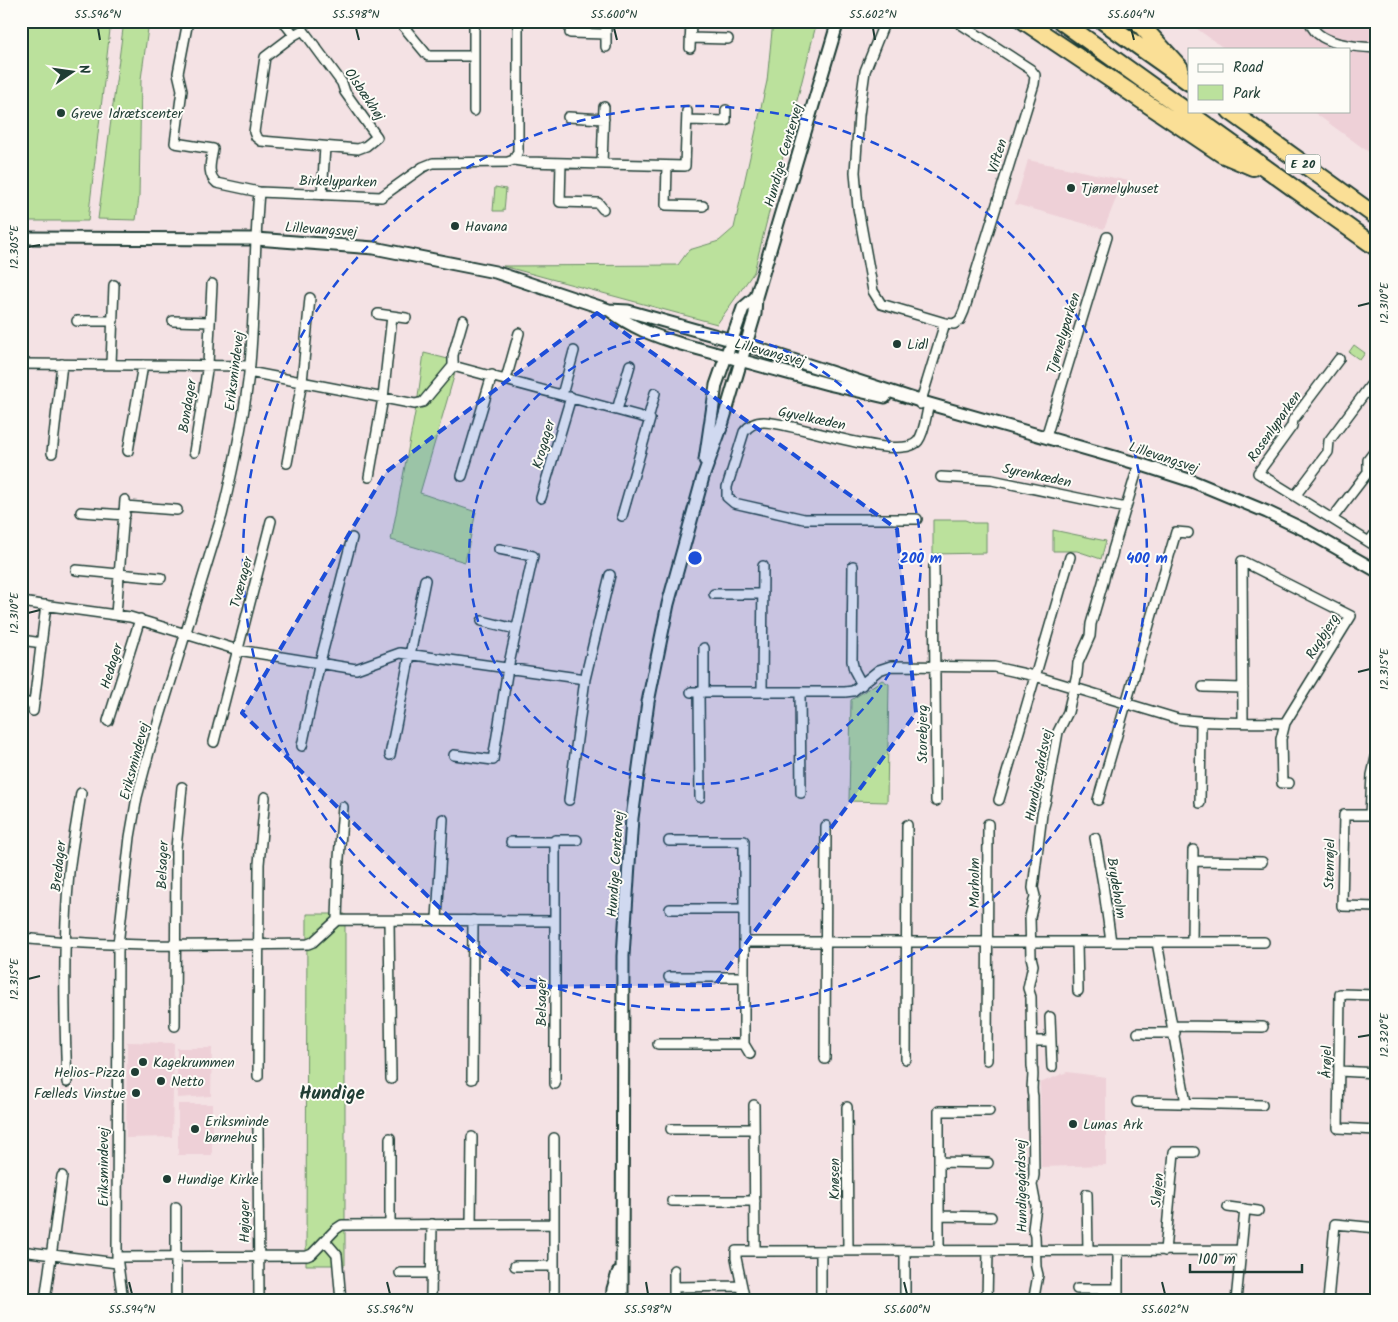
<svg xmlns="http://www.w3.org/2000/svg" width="1398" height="1322" font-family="Kalam,sans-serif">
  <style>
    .built { fill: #eed0d7 }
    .green { fill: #bbe19c; stroke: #6d8f68 }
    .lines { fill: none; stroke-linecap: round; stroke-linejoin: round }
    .minor-casing { stroke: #1f3d34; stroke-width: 12 }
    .tertiary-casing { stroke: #1f3d34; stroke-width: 15 }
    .motorway-casing { stroke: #1f3d34; stroke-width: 20 }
    .minor { stroke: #fdfcf7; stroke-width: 9 }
    .tertiary { stroke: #fdfcf7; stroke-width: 11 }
    .motorway { stroke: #fadf96; stroke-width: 16 }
    .marked { fill: #1d4ed8; fill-opacity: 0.2; stroke: #1d4ed8; stroke-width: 4; stroke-dasharray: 10 6; stroke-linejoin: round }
    .ticks { fill: none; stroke: #1f3d34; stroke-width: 2 }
    .ring { fill: none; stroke: #1d4ed8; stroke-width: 2.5; stroke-dasharray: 9 6 }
    .poi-dot { fill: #1f3d34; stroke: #fdfcf7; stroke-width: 2 }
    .labels { text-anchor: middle; stroke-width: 4; stroke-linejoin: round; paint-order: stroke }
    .shield { fill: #fdfcf7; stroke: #62766e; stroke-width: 1 }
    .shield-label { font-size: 12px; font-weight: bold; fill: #1f3d34 }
    .street-label { font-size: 14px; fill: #1f3d34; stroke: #fdfcf7 }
    .poi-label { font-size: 14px; fill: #1f3d34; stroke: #fdfcf7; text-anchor: start }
    .district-label { font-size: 19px; font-weight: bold; fill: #1f3d34; stroke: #fdfcf7 }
    .centre { fill: #1d4ed8; stroke: #fdfcf7; stroke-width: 2.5 }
    .ring-label { font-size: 15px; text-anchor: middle; font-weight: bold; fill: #1d4ed8; stroke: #fdfcf7; stroke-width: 4; stroke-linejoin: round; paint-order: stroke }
    .neatline { fill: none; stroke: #1f3d34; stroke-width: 2 }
    .ticks-label { font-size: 12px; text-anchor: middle; fill: #1f3d34 }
  </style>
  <rect width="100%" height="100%" fill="#f4e2e4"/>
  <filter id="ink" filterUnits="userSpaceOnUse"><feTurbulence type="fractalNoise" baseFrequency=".02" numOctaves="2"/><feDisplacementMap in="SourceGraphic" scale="10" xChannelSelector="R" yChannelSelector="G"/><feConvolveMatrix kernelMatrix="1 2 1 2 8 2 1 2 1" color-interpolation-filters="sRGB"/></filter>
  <g filter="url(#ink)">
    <path class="built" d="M1186,21h191v137l-65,-47h37v-62h-124z
      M1028,160l101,21 -12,15 -13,33 -89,-25z
      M127,1042l47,1 -2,94 -46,1z
      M177,1048h35l-1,48 -34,2z
      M1067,1072l39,5v88l-65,2 -1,-84z
      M178,1104h34v51h-34z"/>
    <path class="green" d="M21,21h90l-23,200h-67z
      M124,21h25l-8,58 -2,118 -3,23 -38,-1z
      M773,21h44l-63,251 -37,52 -214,-58 175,-1 11,-15 30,-9 15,-13 33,-147z
      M495,187l11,2 -2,22h-11z
      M1354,345l11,8 -5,7 -11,-8z
      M424,353l24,6 7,14 -35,120 56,19 -11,50 -74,-22 27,-143z
      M933,520h32l8,3h13v30l-53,1z
      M1053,530l53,11 -5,18 -24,-8h-24z
      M882,680l7,4 -2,118 -38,-1 2,-101z
      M307,914h38v351h-39z"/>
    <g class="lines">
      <defs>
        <path id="minor" d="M188,21l-10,52 4,17 -7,53 38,6c-2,12 -7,25 4,34l42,9
          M283,21l11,14
          M399,21l29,35h45
          M474,21v90
          M885,21l-20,50 -6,44 -4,57 3,36 15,83 8,13 64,19 9,1 6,-4 4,-9 70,-227 1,-9 -5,-6 -74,-48
          M1310,21c5,24 47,26 67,27
          M303,30l39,53 3,9 32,45 -11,9 -8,3 -97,-8 -5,-4 -2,-5 11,-75 29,-22z
          M570,33l36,1
          M690,38l38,1
          M606,47v-26
          M690,48l1,-27
          M568,117l36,2
          M687,120l39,1v-11
          M514,160l13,2 158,4 2,-55
          M561,163l-1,39 38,1 5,6
          M602,164l2,-57
          M667,166l-1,39 37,1
          M322,195l3,-48
          M378,314l28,4
          M77,321h36
          M173,321l37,1
          M1339,359l-46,61 -1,6 -34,47 119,74
          M21,364l229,2
          M111,364l3,-79
          M453,366v-11l10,-35
          M249,372l166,32 8,-2 30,-36 197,53 -28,97
          M506,379l13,-46
          M562,395l12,-44
          M920,404l25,-81
          M617,410l13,-45
          M648,419l7,-26
          M1046,437l61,-200
          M128,451l15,-86
          M194,452l14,-88 4,-80
          M52,453l10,-89
          M287,463l15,-81 8,-84
          M462,476l30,-101
          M369,477l14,-79 9,-82
          M941,477l51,3 134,28
          M1295,496l33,-44 1,-11 41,-55
          M541,498l30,-101
          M125,506l52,4
          M81,512l44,3
          M917,519h-113l-70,-16 -7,-6v-10l17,-55c5,-7 11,-10 20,-10 28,0 136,41 154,19 7,-9 8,-27 11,-37
          M1332,519l36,-47v-12l9,-12
          M1369,542l8,-11
          M853,566l-1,95 2,9 8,15
          M934,566l2,235
          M76,570l85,8
          M714,594h49
          M21,602l109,15 108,33 118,19 44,-16 185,26
          M116,614l9,-114
          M482,621l34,8
          M21,640l21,3
          M1203,687l40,1
          M762,691l1,-125
          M691,692h154l8,-1 26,-21 12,-4 103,1 41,9 143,43c35,5 71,3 107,4
          M699,692l1,105
          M704,692v-44
          M800,692l1,101
          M21,702l13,2
          M33,711l13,-106
          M108,721l32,-102
          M1243,721l-1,-160 109,55 -66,107 -4,16 1,44h7
          M214,742l57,-221
          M302,746l18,-84 32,-124
          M1377,753l-5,22 -2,40 7,1
          M390,755l35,-175
          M454,755l39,5 15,-92 25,-112 -34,-7
          M569,800l16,-121 25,-104
          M999,800l71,-243
          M1098,800l78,-268 12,1
          M1200,803l1,-81
          M1370,815h-26l-2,91 35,1
          M1095,838l8,46 8,58
          M511,842h44
          M1193,861l69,1
          M670,909h74
          M437,919l6,-100
          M337,920l2,-62 4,-51
          M389,921l2,158
          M21,938c95,10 191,7 287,6l5,-2 24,-22 217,1
          M744,942h520
          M1157,942l29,161
          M1192,942l1,-92
          M1077,943l1,48
          M669,977h75
          M1377,995l-37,-1 -2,134 39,2
          M1050,1017l2,50
          M175,1026l1,-178 6,-61
          M1173,1026l90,1
          M1138,1033h37
          M1032,1041h19
          M658,1044h86v-203h-75
          M744,1044l6,10
          M825,1059l1,-233
          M906,1059l1,-234
          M987,1060l1,-236
          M1339,1071l38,2
          M258,1076l1,-212 6,-67
          M472,1079l1,-159
          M67,1082c-3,-70 -4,-140 2,-210 3,-26 8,-52 12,-79
          M555,1084v-244h22
          M1137,1102l125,3
          M754,1105l1,146
          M847,1107l1,144
          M258,1126l1,175
          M671,1129h83
          M939,1162l49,1
          M1087,1194l1,57
          M672,1201h83
          M176,1207v94
          M1228,1207l30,4
          M939,1216l52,1
          M390,1224v-86
          M471,1224l1,-87
          M325,1241l12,14 4,46
          M21,1251l96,12
          M821,1251v50
          M939,1251v-140h50
          M1118,1251v50
          M1165,1251l9,-99h20
          M117,1257l190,-1 5,-2 24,-25 6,-4 212,-1
          M515,1266h39
          M400,1273h32
          M674,1287l68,-1
          M1077,1289h41
          M45,1301l17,-125
          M123,1301l-6,-44 1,-312 12,-108 7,-40 12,-45 73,-237c12,-50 23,-100 28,-151 5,-57 4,-115 9,-172l122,5 42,-30 10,-4 75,-1 6,-2 4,-9v-130
          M431,1301l1,-77
          M554,1301v-163
          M674,1301v-31
          M745,1301l-9,-43v-7l505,-1
          M905,1301v-50
          M987,1301l1,-50
          M1035,1301l-1,-4 4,-22 -2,-8 -1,-31 -2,-7 3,-23 -4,-21 2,-10 -1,-79c-3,-10 2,-19 -1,-30l-1,-69 -3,-9 5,-23 -2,-8 -1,-40 5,-21 -2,-8 9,-74 4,-15 12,-67 10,-20 9,-38 1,-11 12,-27 1,-12 13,-45c1,-10 8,-18 9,-29l26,-86
          M1236,1301l9,-92
          M1328,1301l7,-77 42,4"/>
        <path id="tertiary" d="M21,238l235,1 118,9 121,24 114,38 19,1 103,29 195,63 213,61 53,17 75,31 38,18 72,41
          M609,310c22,17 45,26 72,34l147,40 57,13
          M705,460l11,-75 27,-77 13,-11
          M612,1301l1,-12 5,-16
          M622,1301l1,-345 9,-138 16,-116 20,-98 35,-127 19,-52 33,-111 1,-17 82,-276"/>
        <path id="motorway" d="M1024,21l198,133 31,13
          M1061,21l316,227
          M1103,21l86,61
          M1137,21l43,47
          M1230,111l147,106"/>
      </defs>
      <use href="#minor" class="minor-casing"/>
      <use href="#tertiary" class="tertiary-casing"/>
      <use href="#motorway" class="motorway-casing"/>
      <use href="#minor" class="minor"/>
      <use href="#tertiary" class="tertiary"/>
      <use href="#motorway" class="motorway"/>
    </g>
  </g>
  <path class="marked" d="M597,313l300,216 19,184 -201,272 -195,2 -278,-274 144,-241z"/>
  <path class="ticks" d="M98,28l2,12M356,28l3,12M614,28l3,12M873,28l2,12M1131,28l3,12M28,247l12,-2M1358,306l12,-3M28,613l12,-3M1358,672l12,-3M28,979l12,-3M1358,1037l12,-2M129,1282l3,12M387,1282l3,12M646,1282l2,12M904,1282l3,12M1162,1282l3,12"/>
  <g class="ring">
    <circle cx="695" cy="558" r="226"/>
    <circle cx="695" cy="558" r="452"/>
  </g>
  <g class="poi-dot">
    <circle cx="61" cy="113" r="5"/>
    <circle cx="1071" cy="188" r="5"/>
    <circle cx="455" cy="226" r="5"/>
    <circle cx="897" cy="344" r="5"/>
    <circle cx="143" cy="1062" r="5"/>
    <circle cx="135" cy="1072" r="5"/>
    <circle cx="161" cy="1081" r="5"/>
    <circle cx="136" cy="1093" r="5"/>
    <circle cx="1073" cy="1124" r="5"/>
    <circle cx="195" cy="1129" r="5"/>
    <circle cx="167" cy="1179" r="5"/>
  </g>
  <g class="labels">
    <rect class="shield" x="1285.5" y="154.5" width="35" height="19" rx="4"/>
    <g class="shield-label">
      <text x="1303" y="168">E 20</text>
    </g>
    <g class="street-label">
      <text transform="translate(365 94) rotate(56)" y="5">Olsbækhøj</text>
      <text transform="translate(783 155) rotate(-74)" y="5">Hundige Centervej</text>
      <text transform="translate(997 156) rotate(-73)" y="5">Viften</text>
      <text transform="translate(338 181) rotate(1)" y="5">Birkelyparken</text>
      <text transform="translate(321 229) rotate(4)" y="5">Lillevangsvej</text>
      <text transform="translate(1063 333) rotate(-73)" y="5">Tjørnelyparken</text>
      <text transform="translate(770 352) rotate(15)" y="5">Lillevangsvej</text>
      <text transform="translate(234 371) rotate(-83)" y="5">Eriksmindevej</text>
      <text transform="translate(187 406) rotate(-81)" y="5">Bondager</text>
      <text transform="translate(812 418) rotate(12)" y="5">Gyvelkæden</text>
      <text transform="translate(1274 426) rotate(-55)" y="5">Rosenlyparken</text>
      <text transform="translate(543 444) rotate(-74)" y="5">Krogager</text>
      <text transform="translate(1164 457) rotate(18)" y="5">Lillevangsvej</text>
      <text transform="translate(1037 475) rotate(12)" y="5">Syrenkæden</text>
      <text transform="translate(241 582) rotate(-75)" y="5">Tværager</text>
      <text transform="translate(1322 636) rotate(-58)" y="5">Rugbjerg</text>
      <text transform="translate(111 666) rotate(-73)" y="5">Hedager</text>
      <text transform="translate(922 734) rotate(-90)" y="5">Storebjerg</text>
      <text transform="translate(134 761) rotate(-75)" y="5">Eriksmindevej</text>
      <text transform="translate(1038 775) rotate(-79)" y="5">Hundigegårdsvej</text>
      <text transform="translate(615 864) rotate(-86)" y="5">Hundige Centervej</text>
      <text transform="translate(1329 864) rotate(-89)" y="5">Stenrøjel</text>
      <text transform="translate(162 865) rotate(-88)" y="5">Belsager</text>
      <text transform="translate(58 866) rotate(-84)" y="5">Bredager</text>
      <text transform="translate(974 883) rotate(-90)" y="5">Marholm</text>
      <text transform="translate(1117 888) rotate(81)" y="5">Brydeholm</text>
      <text transform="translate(541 1002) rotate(-90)" y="5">Belsager</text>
      <text transform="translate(1326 1062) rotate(-89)" y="5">Årøjel</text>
      <text transform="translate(103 1167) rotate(-90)" y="5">Eriksmindevej</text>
      <text transform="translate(834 1179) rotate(-90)" y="5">Knøsen</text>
      <text transform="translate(1021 1186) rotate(-91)" y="5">Hundigegårdsvej</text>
      <text transform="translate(1157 1190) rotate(-85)" y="5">Sløjen</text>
      <text transform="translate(244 1221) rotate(-90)" y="5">Højager</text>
    </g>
    <g class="poi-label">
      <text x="71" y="118">Greve Idrætscenter</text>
      <text x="1081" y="193">Tjørnelyhuset</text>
      <text x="465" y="231">Havana</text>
      <text x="907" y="349">Lidl</text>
      <text x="153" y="1067">Kagekrummen</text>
      <text x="125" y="1077" text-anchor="end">Helios-Pizza</text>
      <text x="171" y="1086">Netto</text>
      <text x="126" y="1098" text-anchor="end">Fælleds Vinstue</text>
      <text x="205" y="1126">Eriksminde<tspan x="205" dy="16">børnehus</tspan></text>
      <text x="1083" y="1129">Lunas Ark</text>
      <text x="177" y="1184">Hundige Kirke</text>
    </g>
    <g class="district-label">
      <text x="332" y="1099">Hundige</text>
    </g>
  </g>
  <circle cx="695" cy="558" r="8" class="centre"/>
  <g class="ring-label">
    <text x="921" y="563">200 m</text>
    <text x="1147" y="563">400 m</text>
  </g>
  <rect width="1398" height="1322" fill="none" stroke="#fdfcf7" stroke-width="55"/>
  <rect x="1188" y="48" width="162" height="65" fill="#fdfcf7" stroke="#a4b0a9"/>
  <rect x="1198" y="64" width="25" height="8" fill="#fdfcf7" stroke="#a4b0a9"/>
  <text x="1233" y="72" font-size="15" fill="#1f3d34">Road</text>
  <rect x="1198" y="85" width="25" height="15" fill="#bbe19c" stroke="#a4b0a9"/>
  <text x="1233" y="98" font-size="15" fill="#1f3d34">Park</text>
  <g transform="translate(72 72) rotate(77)" stroke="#fdfcf7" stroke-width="4" paint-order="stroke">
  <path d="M0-4L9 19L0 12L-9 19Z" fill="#1f3d34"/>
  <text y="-8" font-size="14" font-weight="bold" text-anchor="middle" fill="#1f3d34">N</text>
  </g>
  <path d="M1190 1264v8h112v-8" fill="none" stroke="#1f3d34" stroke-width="2.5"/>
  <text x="1198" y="1264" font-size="15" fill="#1f3d34" stroke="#fdfcf7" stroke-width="4" paint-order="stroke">100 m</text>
  <rect x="28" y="28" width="1342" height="1266" class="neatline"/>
  <g class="ticks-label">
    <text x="98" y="18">55.596°N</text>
    <text x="356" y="18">55.598°N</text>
    <text x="614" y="18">55.600°N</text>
    <text x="873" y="18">55.602°N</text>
    <text x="1131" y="18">55.604°N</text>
    <text transform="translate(14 247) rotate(-90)" y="4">12.305°E</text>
    <text transform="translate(1384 303) rotate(-90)" y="4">12.310°E</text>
    <text transform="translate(14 613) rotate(-90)" y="4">12.310°E</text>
    <text transform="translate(1384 669) rotate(-90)" y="4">12.315°E</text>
    <text transform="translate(14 979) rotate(-90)" y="4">12.315°E</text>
    <text transform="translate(1384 1035) rotate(-90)" y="4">12.320°E</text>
    <text x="132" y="1313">55.594°N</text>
    <text x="390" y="1313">55.596°N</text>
    <text x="648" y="1313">55.598°N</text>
    <text x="907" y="1313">55.600°N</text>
    <text x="1165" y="1313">55.602°N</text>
  </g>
</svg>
